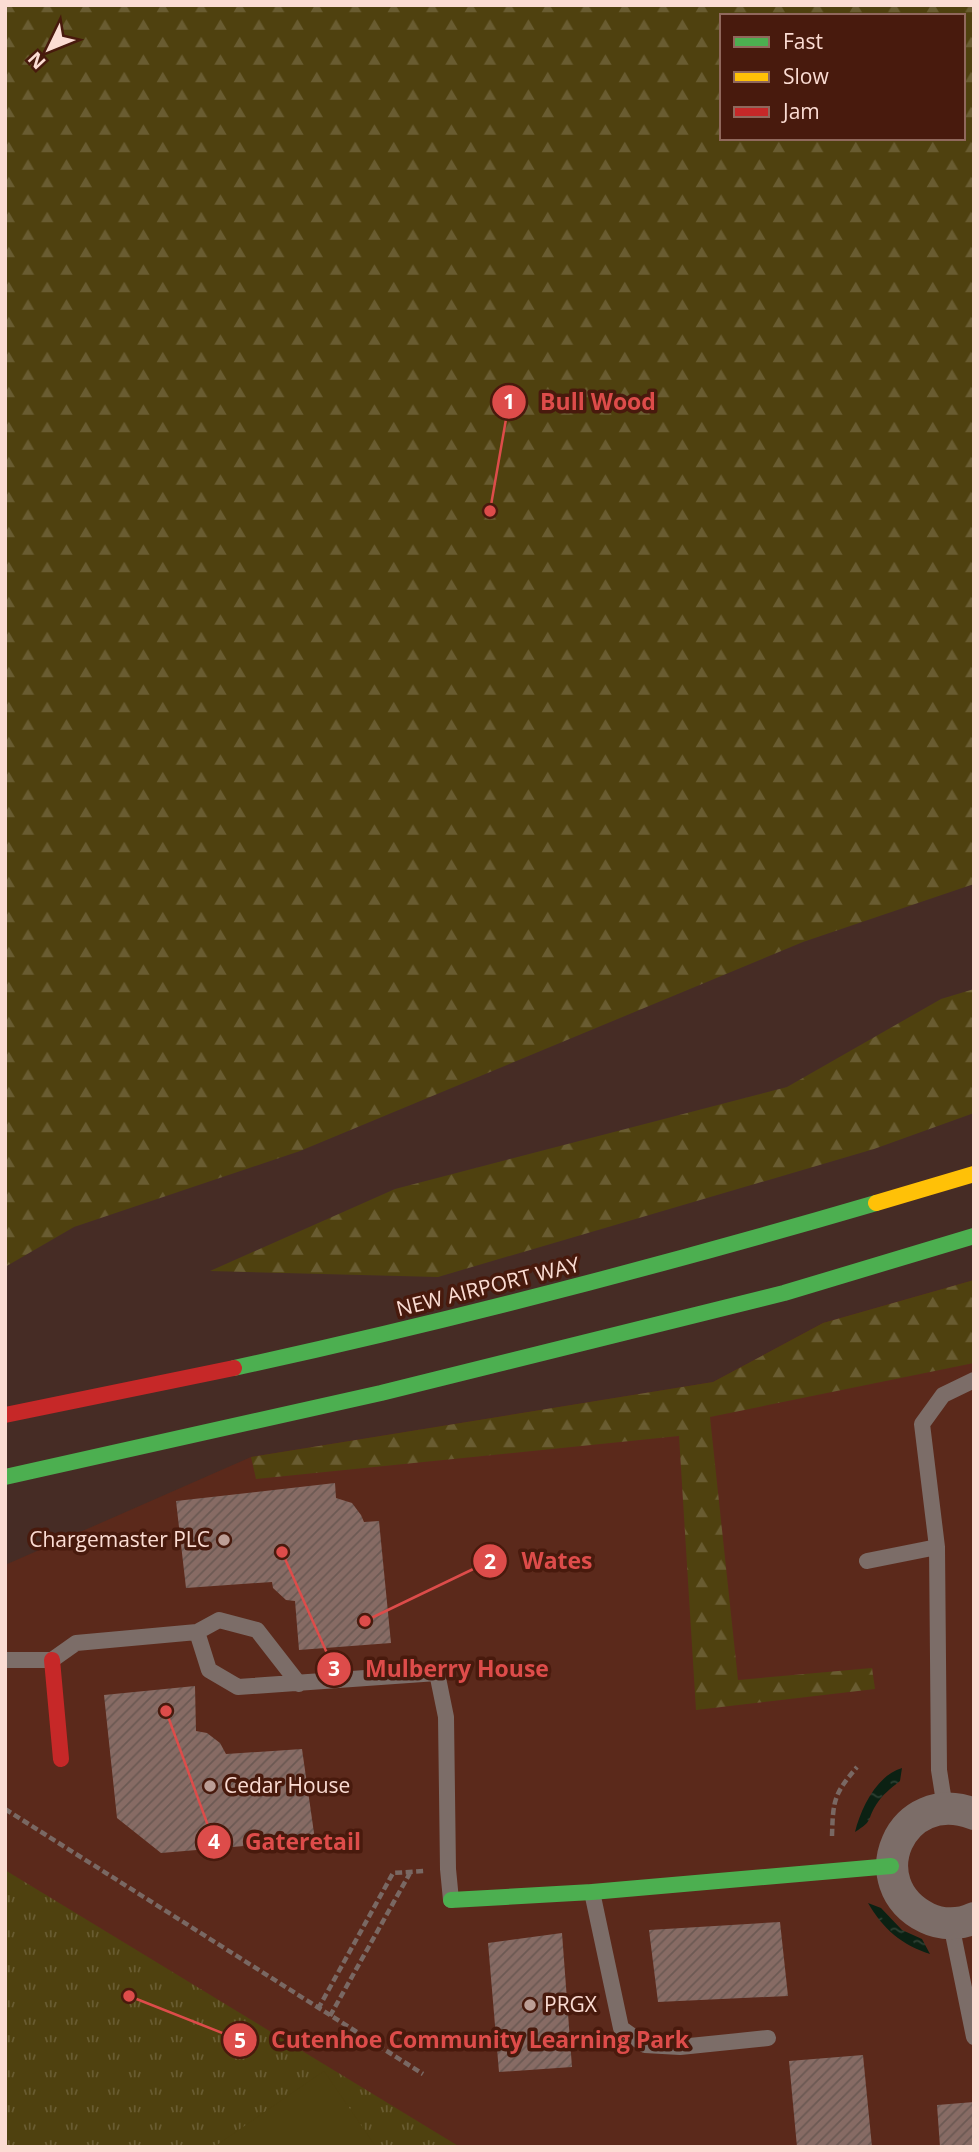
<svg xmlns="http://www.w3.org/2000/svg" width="979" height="2152" font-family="'Open Sans',sans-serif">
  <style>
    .built { fill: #5b291b }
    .grass { fill: url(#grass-tufts) }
    .forest { fill: url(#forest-firs); fill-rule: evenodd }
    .green { fill: #4f410f }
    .water { fill: url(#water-ripples) }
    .building { fill: url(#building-hatch) }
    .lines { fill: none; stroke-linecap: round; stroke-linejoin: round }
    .path { stroke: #796863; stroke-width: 4.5; stroke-dasharray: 7 3.5; stroke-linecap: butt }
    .lane { stroke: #7c6d68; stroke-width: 16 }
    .street { stroke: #7c6d68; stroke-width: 32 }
    .fast { stroke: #4caf50; stroke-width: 16 }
    .slow { stroke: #ffc107; stroke-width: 16 }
    .jam { stroke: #c62828; stroke-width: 16 }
    .poi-dot { fill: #bc9e96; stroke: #481a0d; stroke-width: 2.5 }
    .labels { text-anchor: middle; stroke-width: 7; stroke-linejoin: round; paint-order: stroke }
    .street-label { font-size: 21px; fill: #fbdcd3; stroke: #481a0d }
    .poi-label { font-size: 21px; fill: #fbdcd3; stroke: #481a0d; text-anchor: start }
    .leader { fill: none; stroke: #dd4c4a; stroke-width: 2.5 }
    .callout-dot { fill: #dd4c4a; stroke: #481a0d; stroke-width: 2.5 }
    .mark-label { font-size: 21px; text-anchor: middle; font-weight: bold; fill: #fff }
    .callout-label { font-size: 23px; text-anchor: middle; font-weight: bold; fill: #dd4c4a; stroke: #481a0d; stroke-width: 7; stroke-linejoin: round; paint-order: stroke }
  </style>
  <defs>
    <pattern id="grass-tufts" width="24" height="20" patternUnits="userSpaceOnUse" patternTransform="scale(1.75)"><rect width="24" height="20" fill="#4f410f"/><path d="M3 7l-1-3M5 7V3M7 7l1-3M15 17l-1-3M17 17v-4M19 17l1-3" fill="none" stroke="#695c31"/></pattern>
    <pattern id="forest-firs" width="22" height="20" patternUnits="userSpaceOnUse" patternTransform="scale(1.75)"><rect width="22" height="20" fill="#4f410f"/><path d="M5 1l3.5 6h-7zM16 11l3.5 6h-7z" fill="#695c31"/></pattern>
    <pattern id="water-ripples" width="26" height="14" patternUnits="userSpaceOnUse" patternTransform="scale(1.75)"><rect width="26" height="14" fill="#0b2113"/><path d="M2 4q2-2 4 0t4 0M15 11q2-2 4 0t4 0" fill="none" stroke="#2f4134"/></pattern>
    <pattern id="building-hatch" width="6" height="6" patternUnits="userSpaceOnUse" patternTransform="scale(1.75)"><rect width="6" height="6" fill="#876b64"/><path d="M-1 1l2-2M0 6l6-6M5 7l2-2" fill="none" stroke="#6c5953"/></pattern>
  </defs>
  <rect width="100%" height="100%" fill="#462c25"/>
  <path class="built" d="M974,1280v867h-969v-582l246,-108 462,-75 110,-59z"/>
  <path class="grass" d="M5,1870l455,277h-455z"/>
  <path class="forest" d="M5,5h969v879l-171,58 -503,209 -226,76 -69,40zM722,16h241v122h-241z
    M974,989v124l-100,36 -436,128 -228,-6 185,-82 392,-102 154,-88z
    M974,1280v83l-264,54 28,263 134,-12 3,21 -179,21 -17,-274 -423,43 -5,-22 462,-75 110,-59z"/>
  <path class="green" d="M324,2071l52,76h-162z"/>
  <path class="water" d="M902,1768l-2,13c-9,7 -18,14 -24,24 -10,16 -2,15 -21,27 6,-24 22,-57 47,-64z
    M868,1903l13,5 21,22 20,9 8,15c-28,-9 -47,-25 -62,-51z"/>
  <path class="building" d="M335,1483l1,15 16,5 9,12 3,7 15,-1 12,122 -92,7 -4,-49 -9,-1 -13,-12 -1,-6 -86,6 -10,-87z
    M195,1686l1,45 11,2 13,10 6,11 76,-5 13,91 -154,13 -44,-35 -13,-123z
    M780,1922l8,74 -130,6 -9,-72z
    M562,1933l10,134 -73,5 -11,-129z
    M863,2055l9,92h-75l-8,-86z
    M974,2102v45h-34l-3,-42z"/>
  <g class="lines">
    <path class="path" d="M5,1809l418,265
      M832,1836c1,-36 2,-42 25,-69
      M318,2009l75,-136 31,-2
      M330,2016l80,-143"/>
    <path class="lane" d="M867,1561l70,-14
      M197,1632l12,38 29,17 199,-14 9,44 2,152 3,31
      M5,1660h47l24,-17 121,-11 22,-12 38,10 42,54
      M945,1808l-6,-38 -2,-223 -15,-123 21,-29 31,-15
      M592,1892l29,136 24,17 35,2 88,-9
      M951,1924l23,113"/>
    <path class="street" d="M974,1814c-73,-29 -116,70 -47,104 14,7 33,7 47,0"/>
    <path class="fast" d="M234,1368c216,-47 430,-103 642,-165
      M5,1477l376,-84 403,-100 190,-57
      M451,1900l141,-8 299,-26"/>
    <path class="slow" d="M876,1203l98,-29"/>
    <path class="jam" d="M5,1415l229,-47
      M52,1660l9,99"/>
  </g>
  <g class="poi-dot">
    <circle cx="224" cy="1540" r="7"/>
    <circle cx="210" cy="1786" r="7"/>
    <circle cx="530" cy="2005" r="7"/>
  </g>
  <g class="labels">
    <g class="street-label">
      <text transform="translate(488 1287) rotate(-14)" y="7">NEW AIRPORT WAY</text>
    </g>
    <g class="poi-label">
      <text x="210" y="1547" text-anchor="end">Chargemaster PLC</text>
      <text x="224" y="1793">Cedar House</text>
      <text x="544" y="2012">PRGX</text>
    </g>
  </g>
  <path class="leader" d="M490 511L509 402M365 1621L490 1561M282 1552L334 1669M166 1711L214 1842M129 1996L240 2040"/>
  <g class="callout-dot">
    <circle cx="490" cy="511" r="7"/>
    <circle cx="365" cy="1621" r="7"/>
    <circle cx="282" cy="1552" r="7"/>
    <circle cx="166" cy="1711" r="7"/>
    <circle cx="129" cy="1996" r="7"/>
    <circle cx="509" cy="402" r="18"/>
    <circle cx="490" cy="1561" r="18"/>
    <circle cx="334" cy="1669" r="18"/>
    <circle cx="214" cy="1842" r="18"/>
    <circle cx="240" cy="2040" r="18"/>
  </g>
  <g class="mark-label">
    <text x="509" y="409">1</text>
    <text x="490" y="1569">2</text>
    <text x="334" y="1676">3</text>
    <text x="214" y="1849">4</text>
    <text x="240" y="2048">5</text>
  </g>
  <g class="callout-label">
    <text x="598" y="410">Bull Wood</text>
    <text x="557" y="1569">Wates</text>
    <text x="457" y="1677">Mulberry House</text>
    <text x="303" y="1850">Gateretail</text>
    <text x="480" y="2048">Cutenhoe Community Learning Park</text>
  </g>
  <rect width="979" height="2152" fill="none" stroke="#fbdcd3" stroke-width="14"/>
  <rect x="720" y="14" width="245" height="126" fill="#481a0d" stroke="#90685c" stroke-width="2"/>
  <rect x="734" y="37" width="35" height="10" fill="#4caf50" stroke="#90685c" stroke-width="2"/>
  <text x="783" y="49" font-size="21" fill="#fbdcd3">Fast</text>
  <rect x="734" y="72" width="35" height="10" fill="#ffc107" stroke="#90685c" stroke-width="2"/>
  <text x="783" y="84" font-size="21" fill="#fbdcd3">Slow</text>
  <rect x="734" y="107" width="35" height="10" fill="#c62828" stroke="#90685c" stroke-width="2"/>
  <text x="783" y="119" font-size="21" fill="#fbdcd3">Jam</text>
  <g transform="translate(49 49) rotate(227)" stroke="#481a0d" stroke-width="5" paint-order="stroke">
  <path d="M0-5L12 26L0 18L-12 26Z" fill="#fbdcd3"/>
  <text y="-10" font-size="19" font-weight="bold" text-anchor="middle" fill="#fbdcd3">N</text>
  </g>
</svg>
